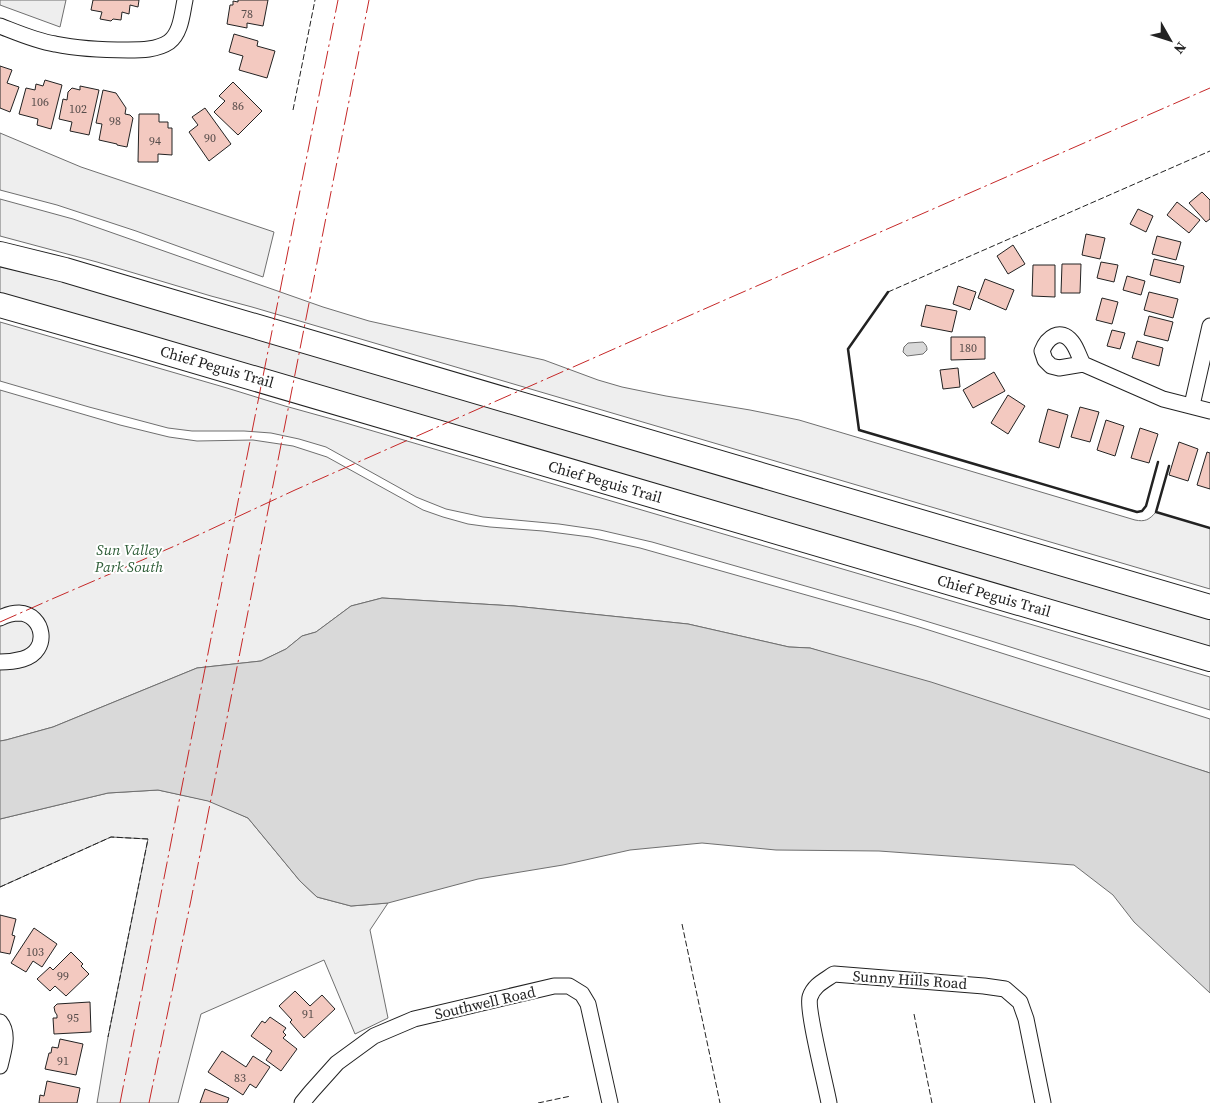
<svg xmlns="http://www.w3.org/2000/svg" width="1210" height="1103" font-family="'Source Serif 4',serif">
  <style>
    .green { fill: #eee; stroke: #6f6f6f }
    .water { fill: #d9d9d9; stroke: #6f6f6f }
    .building { fill: #f3c9c0; stroke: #222 }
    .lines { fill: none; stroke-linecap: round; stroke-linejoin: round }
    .street-casing { stroke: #222; stroke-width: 17 }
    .primary-casing { stroke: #222; stroke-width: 26 }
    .street { stroke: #fff; stroke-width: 15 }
    .primary { stroke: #fff; stroke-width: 24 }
    .fence { stroke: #222; stroke-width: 1; stroke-dasharray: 6 2.5; stroke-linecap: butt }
    .wall { stroke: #222; stroke-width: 2.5 }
    .power { stroke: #c62828; stroke-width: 1; stroke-dasharray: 18 4 2.5 4; stroke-linecap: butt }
    .labels { text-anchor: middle; stroke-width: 4; stroke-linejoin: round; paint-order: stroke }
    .number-label { font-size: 12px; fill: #564c4a }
    .street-label { font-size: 15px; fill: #222; stroke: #fff }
    .park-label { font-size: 15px; font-style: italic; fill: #2f5e38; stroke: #fff }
  </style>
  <rect width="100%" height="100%" fill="#fff"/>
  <path class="green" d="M0,0h66l-6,27 -60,-22z
    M0,133l81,34 193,65 -11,45 -127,-46 -79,-26 -57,-15z
    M0,199l73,20 250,88 46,14 175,39 54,20 24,7 44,9 84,14 49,10 336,100c10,2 14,0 21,-8l54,16v61l-958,-282 -41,-11 -114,-34 -97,-26z
    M0,264l95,26 1115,327v32l-1210,-354z
    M0,322l227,66 58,18 54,15 871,256v33l-222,-70 -92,-28 -244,-70 -52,-12 -41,-6 -76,-7 -37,-8 -30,-12 -90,-50 -27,-8 -28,-6 -27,-2h-52l-24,-3 -79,-21 -89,-26z
    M0,390l120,35 49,12 28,4 56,-1 40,6 34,11 96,53 20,7 25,7 22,3 53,4 47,6 50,11 276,78 272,86 22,7v54l-400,-125 -21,-1 -101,-23 -174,-18 -132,-8 -31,8 -35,26 -14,4 -16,13 -25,12 -64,7 -144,59 -47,13 -6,1z
    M158,790l52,11 38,17 52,63 17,16 34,9 37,-3 -18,27 18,88 -33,16 -31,-74 -123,54 -23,89h-81l11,-66 40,-198 -37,-2 -111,50v-68l108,-26z"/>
  <path class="water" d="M923,342c3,3 4,4 4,8l-4,4 -16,2 -4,-4 1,-5 4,-4z
    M382,598l132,8 174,18 101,23 21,1 121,34 279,91v220l-76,-71 -21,-27 -39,-30 -195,-14 -103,-1 -74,-7 -72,7 -67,15 -85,14 -90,24 -37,3 -34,-9 -17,-16 -52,-63 -40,-17 -50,-11 -50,3 -108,26v-78l6,-1 47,-13 144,-59 64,-7 25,-12 16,-13 14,-4 35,-26z"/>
  <path class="building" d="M93,0h46l-1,7 -8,-2 -1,9 -7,-2 -1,8 -8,-1 -2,2 -11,-2 2,-7 -11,-2z
    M238,0h30l-5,26 -16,-3v5l-20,-4 3,-19h3v-4l5,1z
    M234,34l24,7 -1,5 18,5 -8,27 -28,-8 4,-14 -14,-4z
    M0,66l12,4 -5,13 12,4 -9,25 -10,-4z
    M45,80l17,5 -11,44 -14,-4 1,-6 -19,-5 7,-26 9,2 1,-6 7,2z
    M233,82l29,29 -24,24 -24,-23 11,-11 -6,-5z
    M80,86l19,4 -10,45 -19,-4 2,-9 -13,-3 4,-20 4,1 1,-8 4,-4 8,2z
    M103,90l13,3 10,15 -1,6 5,1 3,3 -6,29 -10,-2v-1l-18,-4 3,-16 -6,-1z
    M205,108l26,36 -22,17 -20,-29 9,-7 -6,-8z
    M139,114h20v8h9v6h4v27l-14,-1v8h-20z
    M1202,192l8,8v19l-4,3 -17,-19z
    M1177,202l23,18 -11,13 -22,-18z
    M1138,209l15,7 -7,16 -16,-8z
    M1086,234l19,4 -5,21 -18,-4z
    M1157,236l24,6 -5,18 -24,-6z
    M1013,245l12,19 -17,10 -11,-18z
    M1154,259l30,7 -4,17 -30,-8z
    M1101,262l17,3 -4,17 -17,-4z
    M1062,264h19l-1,29h-19z
    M1033,265h22v32l-23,-1z
    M1127,276l18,5 -4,14 -18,-5z
    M985,279l29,11 -8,20 -28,-12z
    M958,286l18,6 -6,18 -17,-6z
    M1149,292l29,7 -5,19 -29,-8z
    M1102,298l16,4 -6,22 -16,-4z
    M926,305l31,6 -5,21 -31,-6z
    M1149,316l24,6 -5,19 -24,-6z
    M1112,330l13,3 -5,16 -13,-3z
    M951,337h34v22l-34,1z
    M1137,341l26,7 -4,18 -27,-8z
    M958,368l2,19 -17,2 -3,-19z
    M994,372l11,19 -32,17 -10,-18z
    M1008,395l17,11 -17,28 -17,-11z
    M1080,407l19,5 -9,30 -19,-5z
    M1048,409l20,6 -9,33 -20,-6z
    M1106,420l18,6 -9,30 -18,-6z
    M1140,428l18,6 -9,29 -18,-5z
    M1179,442l19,7 -10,32 -19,-6z
    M1207,452l3,1v36l-13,-4z
    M0,915l16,4 -4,16 3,1 -5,18 -10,-2z
    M34,928l23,16 -15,23 -9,-6 -7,11 -15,-9z
    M71,952l12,12 -2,2 8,8 -23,22 -11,-10 -5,5 -13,-12 13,-12 3,3z
    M295,991l15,15 12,-11 13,14 -31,29 -14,-16 2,-2 -13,-14z
    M90,1002l1,30 -37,2 -1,-16h4v-3l-2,-3 -1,-5 3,-3z
    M270,1017l16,11 -3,4 3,3 -3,3 14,11 -16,22 -15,-11 6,-9 -21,-15 11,-15 3,2z
    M60,1039l23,5 -7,31 -31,-6 4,-16h2l1,-6 6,1z
    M222,1051l24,16 7,-11 17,11 -14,21 -6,-4 -7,11 -35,-23z
    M47,1081l33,7 -3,15h-38l1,-8 4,1z
    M205,1089l24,9 -2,5h-27z"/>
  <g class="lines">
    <defs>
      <path id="street" d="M0,26c18,7 36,15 55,18 24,5 48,6 73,6 13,0 29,0 41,-8 12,-9 13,-28 16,-42
        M1083,364c-4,-7 -6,-16 -11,-22 -12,-15 -25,-4 -30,9l3,9 6,6 8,2 24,-4 80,35 47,12
        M1192,405l18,-79
        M0,618c6,-3 12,-5 19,-5 25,1 32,38 4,46 -7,2 -15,3 -23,3
        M0,1022c10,12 3,30 0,44
        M302,1103l9,-11 26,-29 37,-27 40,-17 140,-33h15l13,8 6,10 22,99
        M829,1103c-3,-17 -23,-95 -19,-106 4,-12 14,-16 24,-23l150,12 21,3 15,13 6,17 17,84"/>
      <path id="primary" d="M0,254l65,16 84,25 1061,312
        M0,305l137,39 1073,315"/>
    </defs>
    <use href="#street" class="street-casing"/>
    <use href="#primary" class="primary-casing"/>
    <use href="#street" class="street"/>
    <use href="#primary" class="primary"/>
    <path class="fence" d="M293,110l22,-110
      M888,292l322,-141
      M0,887l111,-50 37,2 -40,198
      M682,924l38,179
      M914,1014l18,89
      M538,1103l33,-7"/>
    <path class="wall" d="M888,292l-40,57 11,81 278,82 5,-1 4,-5 12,-44
      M1169,466l-13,46 54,16"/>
    <path class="power" d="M0,622l52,-23 125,-54 118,-55 432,-191 483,-211
      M120,1103l101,-516 117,-587
      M149,1103l42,-203 178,-900"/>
  </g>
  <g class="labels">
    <g class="number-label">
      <text x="247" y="18">78</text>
      <text x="40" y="106">106</text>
      <text x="238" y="110">86</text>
      <text x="78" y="113">102</text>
      <text x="115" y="125">98</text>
      <text x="210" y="142">90</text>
      <text x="155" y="145">94</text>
      <text x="968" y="352">180</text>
      <text x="35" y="956">103</text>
      <text x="63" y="980">99</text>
      <text x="308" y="1018">91</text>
      <text x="73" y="1022">95</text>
      <text x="63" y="1065">91</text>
      <text x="240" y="1082">83</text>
    </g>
    <g class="street-label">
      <text transform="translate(217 367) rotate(16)" y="5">Chief Peguis Trail</text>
      <text transform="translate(605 482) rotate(16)" y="5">Chief Peguis Trail</text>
      <text transform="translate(994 596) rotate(16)" y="5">Chief Peguis Trail</text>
      <text transform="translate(910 980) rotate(4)" y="5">Sunny Hills Road</text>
      <text transform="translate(485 1003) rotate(-13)" y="5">Southwell Road</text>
    </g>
    <g class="park-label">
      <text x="129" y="555">Sun Valley<tspan x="129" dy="17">Park South</tspan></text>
    </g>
  </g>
  <g transform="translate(1170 40) rotate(129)" stroke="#ffffff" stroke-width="4" paint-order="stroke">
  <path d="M0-4L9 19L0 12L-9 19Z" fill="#222222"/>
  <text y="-8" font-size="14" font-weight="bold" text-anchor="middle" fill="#222222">N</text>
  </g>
</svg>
